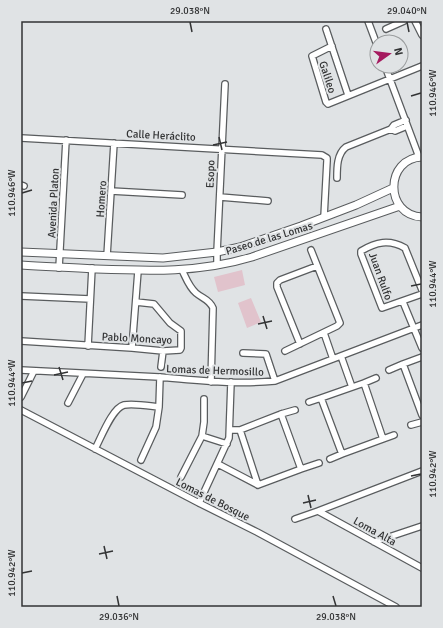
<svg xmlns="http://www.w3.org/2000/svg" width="443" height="628" font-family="Signika,sans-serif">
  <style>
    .green { fill: #e1c3cc }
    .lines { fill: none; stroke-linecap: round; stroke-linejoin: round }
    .minor-casing { stroke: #595c5e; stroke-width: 8 }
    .tertiary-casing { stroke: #595c5e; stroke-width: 9 }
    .minor { stroke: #fff; stroke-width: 5.5 }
    .tertiary { stroke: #fff; stroke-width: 7 }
    .ticks { fill: none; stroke: #323334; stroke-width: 1.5 }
    .labels { text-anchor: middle; stroke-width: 4; stroke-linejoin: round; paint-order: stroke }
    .street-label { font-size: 11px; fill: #323334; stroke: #e0e3e5 }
    .neatline { fill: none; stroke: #323334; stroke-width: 1.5 }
    .ticks-label { font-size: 10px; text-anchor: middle; fill: #323334 }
  </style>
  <rect width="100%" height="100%" fill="#e0e3e5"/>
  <path class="green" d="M242,270l3,15 -27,7 -4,-15z
    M251,298l10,24 -14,6 -9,-25z"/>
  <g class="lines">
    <defs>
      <path id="minor" d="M368,21l9,24
        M415,21l7,14
        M326,29l22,66
        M386,29l18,-8
        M332,46l-20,10 14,46 2,2 94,-38
        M385,66l34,91
        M391,129l4,2 12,-5
        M21,138l301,17 5,3v3l-3,56
        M337,178c0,-11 0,-24 9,-31l45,-18 3,-4 12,-5
        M21,185l3,1
        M111,191l71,4
        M220,197l48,4
        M107,256l7,-113
        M217,265v-13l8,-168
        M59,268l7,-128
        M182,270c4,8 7,17 14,23 7,6 13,6 17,15l-2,74
        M422,290l-17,-42c-16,-9 -29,-6 -44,3v3l21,54 40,-14
        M21,296l69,3
        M403,302l19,46
        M324,333l9,26
        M21,341l111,7 31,3 17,-1 1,-2v-17l-11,-8 -16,-19 -18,-2
        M300,344l-23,-57v-4l3,-3 37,-14
        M88,346l4,-78
        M132,348l6,-77
        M285,351l52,-25 3,-3 -29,-73
        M243,353l23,1 9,27
        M341,356l11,31
        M422,357l-19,7 19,51
        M161,367l2,-16
        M21,370c46,2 92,5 138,7 38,3 77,8 116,4l147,-56
        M389,370l14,-6
        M364,383l19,56 -41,15 -21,-56z
        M364,383l12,-5
        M21,397l13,-26
        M309,402l12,-4
        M68,403l15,-29
        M21,410l178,93 58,29 139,75
        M281,414l14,-4
        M411,425l11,-3
        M230,430h10l41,-16 20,55 -43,16 -18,-55
        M202,436l25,8
        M383,439l11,-4
        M95,449c6,-11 17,-41 29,-44 9,-2 26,1 35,2
        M330,459l12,-5
        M141,460l15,-33 3,-20 1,-30
        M218,464l40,21
        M301,469l18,-6
        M422,471l-104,40 104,57
        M181,477l21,-41 2,-14v-23
        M199,503l30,-65 2,-56
        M295,519l23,-8
        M374,542l48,-16"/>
      <path id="tertiary" d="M422,157c-37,1 -38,58 0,60
        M21,252l142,6 54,-6 23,-5 61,-21 55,-21 37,-17
        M21,265c25,2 49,2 73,4 56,2 105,4 158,-12l148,-51"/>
    </defs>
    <use href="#minor" class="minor-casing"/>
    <use href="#tertiary" class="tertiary-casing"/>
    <use href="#minor" class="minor"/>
    <use href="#tertiary" class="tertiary"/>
  </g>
  <path class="ticks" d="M190,22l2,10M407,22l2,10M411,96l10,-3M219,137l3,13M213,145l14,-3M22,193l10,-3M411,286l10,-2M263,316l4,13M258,324l14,-3M59,367l4,13M54,375l14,-3M22,383l10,-2M411,476l10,-2M308,495l3,13M303,503l13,-3M104,546l3,13M99,554l14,-3M22,573l10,-2M117,596l2,10M333,596l3,10"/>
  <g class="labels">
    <g class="street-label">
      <text transform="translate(328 77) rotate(72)" y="4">Galileo</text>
      <text transform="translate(161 135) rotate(3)" y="4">Calle Heráclito</text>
      <text transform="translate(210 174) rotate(-88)" y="4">Esopo</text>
      <text transform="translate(101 199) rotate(-86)" y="4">Homero</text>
      <text transform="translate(53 203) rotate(-87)" y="4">Avenida Platon</text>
      <text transform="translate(269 238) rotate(-17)" y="4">Paseo de las Lomas</text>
      <text transform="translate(381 276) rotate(70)" y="4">Juan Rulfo</text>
      <text transform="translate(137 338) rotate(3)" y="4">Pablo Moncayo</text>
      <text transform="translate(215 370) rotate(2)" y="4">Lomas de Hermosillo</text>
      <text transform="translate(213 499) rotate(27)" y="4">Lomas de Bosque</text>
      <text transform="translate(375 531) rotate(29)" y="4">Loma Alta</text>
    </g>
  </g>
  <rect width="443" height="628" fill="none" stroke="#e0e3e5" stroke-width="44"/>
  <g transform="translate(389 54) rotate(76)"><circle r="19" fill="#e0e3e5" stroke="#9a9d9e"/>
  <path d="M0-3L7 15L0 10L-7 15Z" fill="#a51a5f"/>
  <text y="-6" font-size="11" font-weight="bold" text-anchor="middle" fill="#323334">N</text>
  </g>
  <rect x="22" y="22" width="399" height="584" class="neatline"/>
  <g class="ticks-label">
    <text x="190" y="14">29.038°N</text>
    <text x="407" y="14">29.040°N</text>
    <text transform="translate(432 93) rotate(-90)" y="4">110.946°W</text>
    <text transform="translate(11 193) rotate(-90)" y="4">110.946°W</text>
    <text transform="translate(432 284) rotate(-90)" y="4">110.944°W</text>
    <text transform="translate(11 383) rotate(-90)" y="4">110.944°W</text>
    <text transform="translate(432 474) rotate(-90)" y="4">110.942°W</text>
    <text transform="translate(11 573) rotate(-90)" y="4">110.942°W</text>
    <text x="119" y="620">29.036°N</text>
    <text x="336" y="620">29.038°N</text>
  </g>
</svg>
